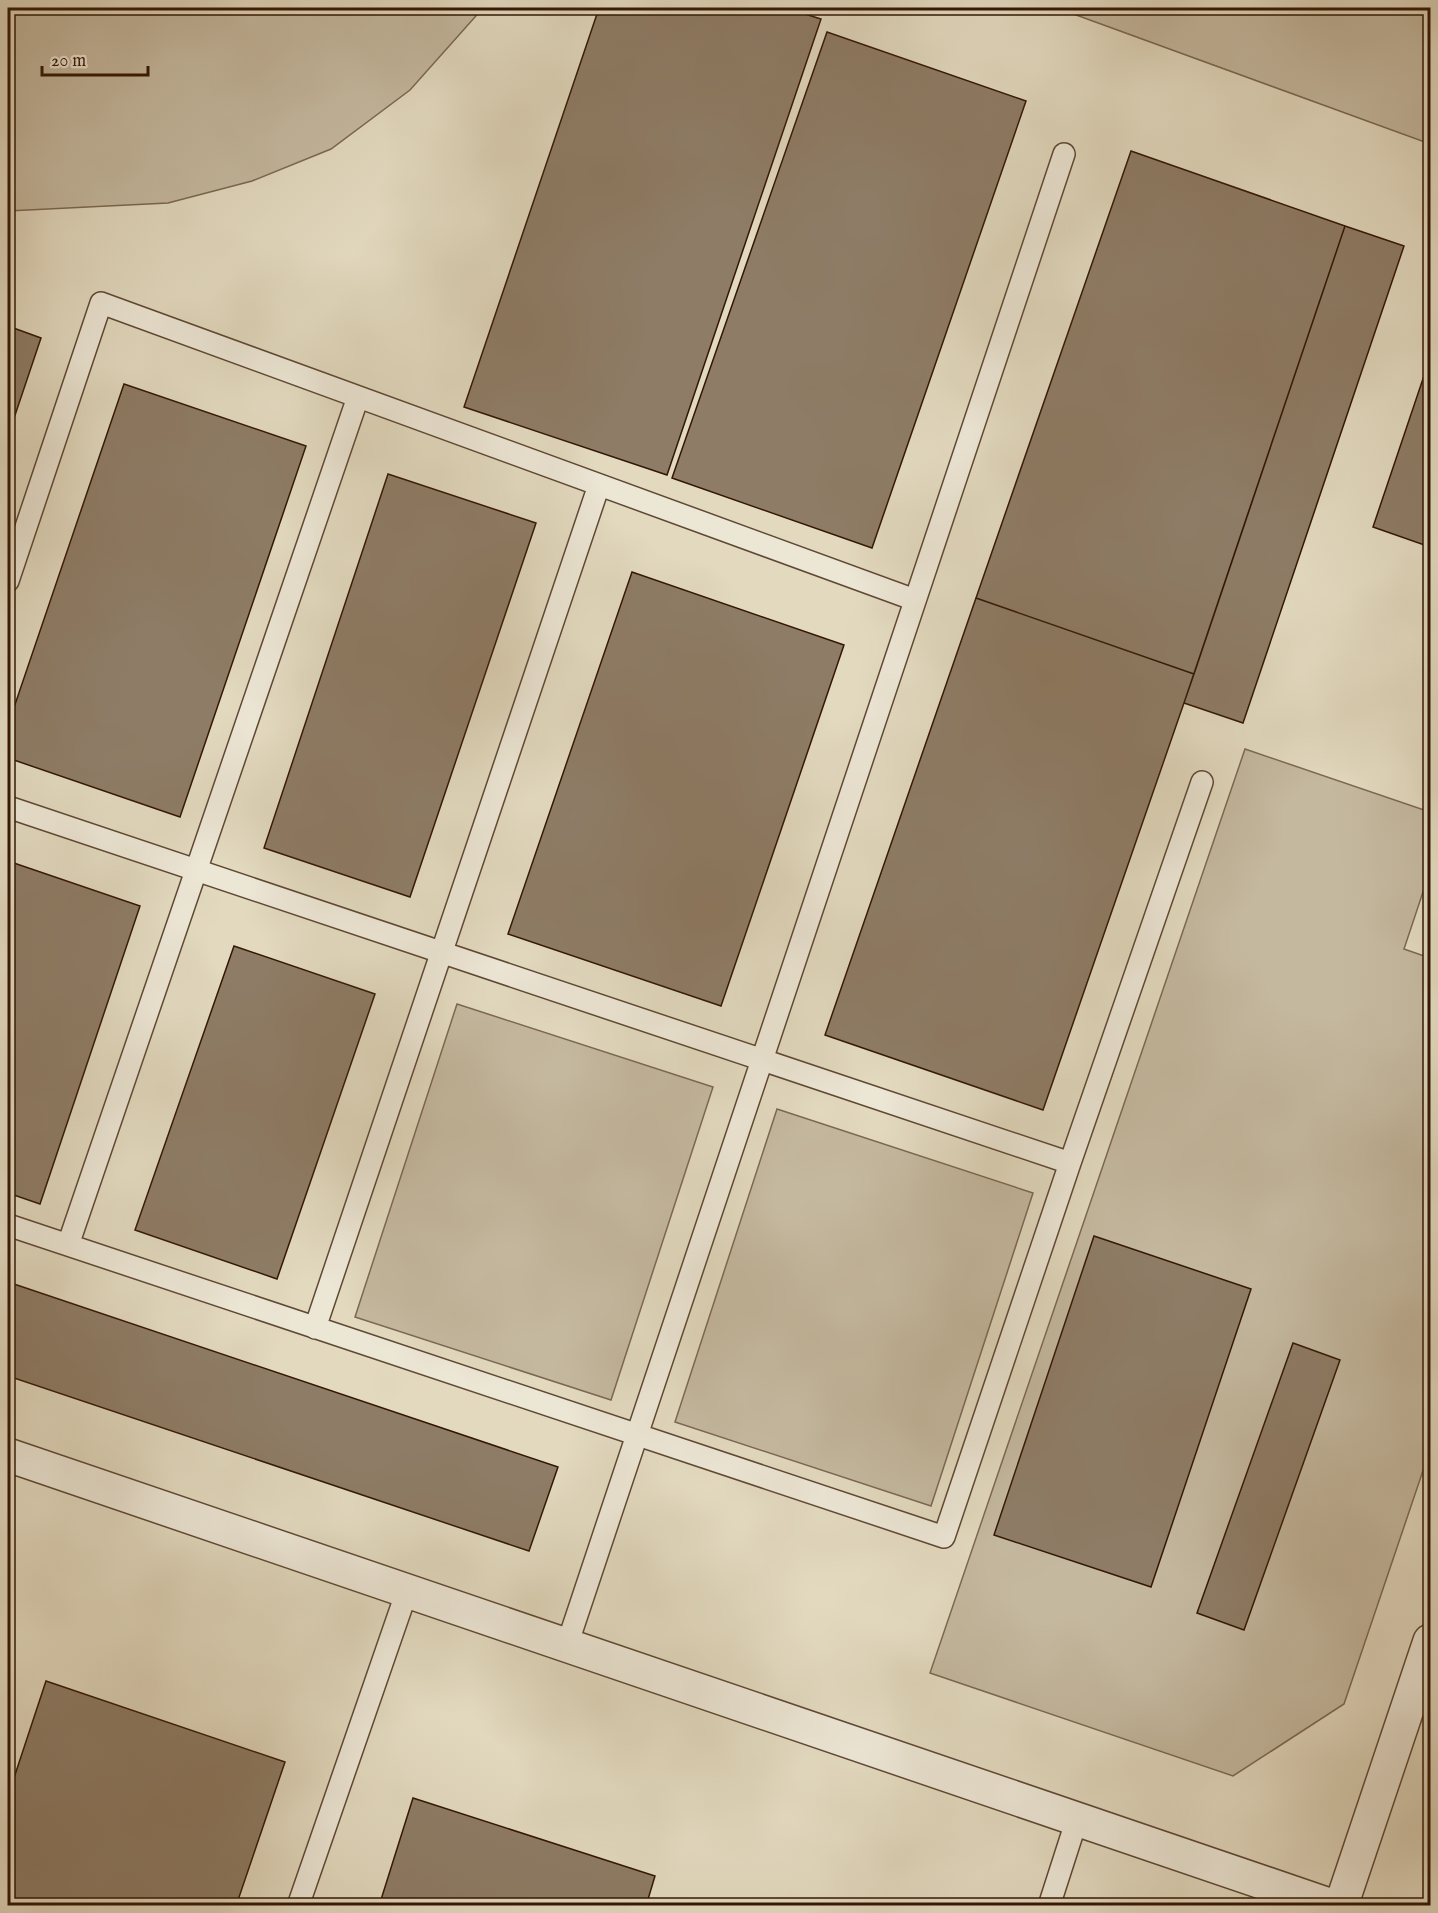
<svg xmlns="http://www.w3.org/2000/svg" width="1438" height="1913" font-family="'IM FELL English',serif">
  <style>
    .green { fill: #c4b89f; stroke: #7c6852; stroke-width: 1.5 }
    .building { fill: #8e7c66; stroke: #331705; stroke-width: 1.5 }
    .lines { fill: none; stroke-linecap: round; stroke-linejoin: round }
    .lane-casing { stroke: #5f4834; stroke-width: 24 }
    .street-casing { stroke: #5f4834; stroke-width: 36 }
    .lane { stroke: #ece6d5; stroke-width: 21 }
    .street { stroke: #ece6d5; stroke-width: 33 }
  </style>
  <rect width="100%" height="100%" fill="#e2d9bf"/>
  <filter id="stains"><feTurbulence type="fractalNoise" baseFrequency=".00333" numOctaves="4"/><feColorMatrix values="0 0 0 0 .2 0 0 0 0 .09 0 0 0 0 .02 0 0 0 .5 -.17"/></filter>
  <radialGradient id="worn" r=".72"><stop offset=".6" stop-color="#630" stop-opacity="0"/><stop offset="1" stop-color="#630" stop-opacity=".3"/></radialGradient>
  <path class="green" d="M8,8h475l-73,82 -79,59 -79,32 -84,22 -160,8z
    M1057,8h373v136z
    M1245,749l185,63v59l-26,78 26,9v492l-86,254 -111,72 -303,-103z
    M457,1004l256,83 -102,313 -256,-83z
    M777,1109l256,84 -102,313 -256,-84z"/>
  <path class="building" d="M599,8h187l35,11 -154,456 -203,-68z
    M827,32l199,69 -154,447 -200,-70z
    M1131,151l214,75 -151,448 -218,-76z
    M1345,226l59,20 -161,477 -59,-20z
    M8,326l33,12 -33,98z
    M1430,358v189l-57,-20z
    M124,384l182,62 -126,371 -172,-59v-33z
    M388,474l148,49 -126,374 -146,-49z
    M632,572l212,73 -123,361 -213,-72z
    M976,598l218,76 -151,436 -218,-75z
    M8,861l132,45 -100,298 -32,-11z
    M234,946l141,48 -98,285 -142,-49z
    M1094,1236l157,53 -100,298 -157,-52z
    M8,1282l550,185 -29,84 -521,-175z
    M1293,1343l47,17 -96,270 -47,-17z
    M46,1681l239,81 -49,144h-228v-110z
    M413,1798l242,78 -9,30h-267z"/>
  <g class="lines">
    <defs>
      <path id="lane" d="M8,581l93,-278 814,297
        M8,807l1062,356
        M8,1225l936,312 126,-374 132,-381
        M68,1245l290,-848
        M315,1328l284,-843
        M567,1645l497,-1491
        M298,1906l109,-315
        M1049,1906l28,-87"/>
      <path id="street" d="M8,1455l1324,451
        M1341,1906l89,-265"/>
    </defs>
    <use href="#lane" class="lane-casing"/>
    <use href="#street" class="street-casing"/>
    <use href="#lane" class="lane"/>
    <use href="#street" class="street"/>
  </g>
  <rect width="1438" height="1913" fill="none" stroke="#e2d9bf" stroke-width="30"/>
  <rect x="9" y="9" width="1420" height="1895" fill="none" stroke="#331705" stroke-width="3"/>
  <rect x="15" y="15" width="1408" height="1883" fill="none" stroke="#331705" stroke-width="1.5"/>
  <path d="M42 66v9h106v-9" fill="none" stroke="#331705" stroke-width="3"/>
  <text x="51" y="66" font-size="18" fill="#331705" stroke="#ece6d5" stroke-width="4.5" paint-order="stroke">20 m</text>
  <rect width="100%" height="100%" filter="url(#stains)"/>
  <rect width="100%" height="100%" fill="url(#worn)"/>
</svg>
